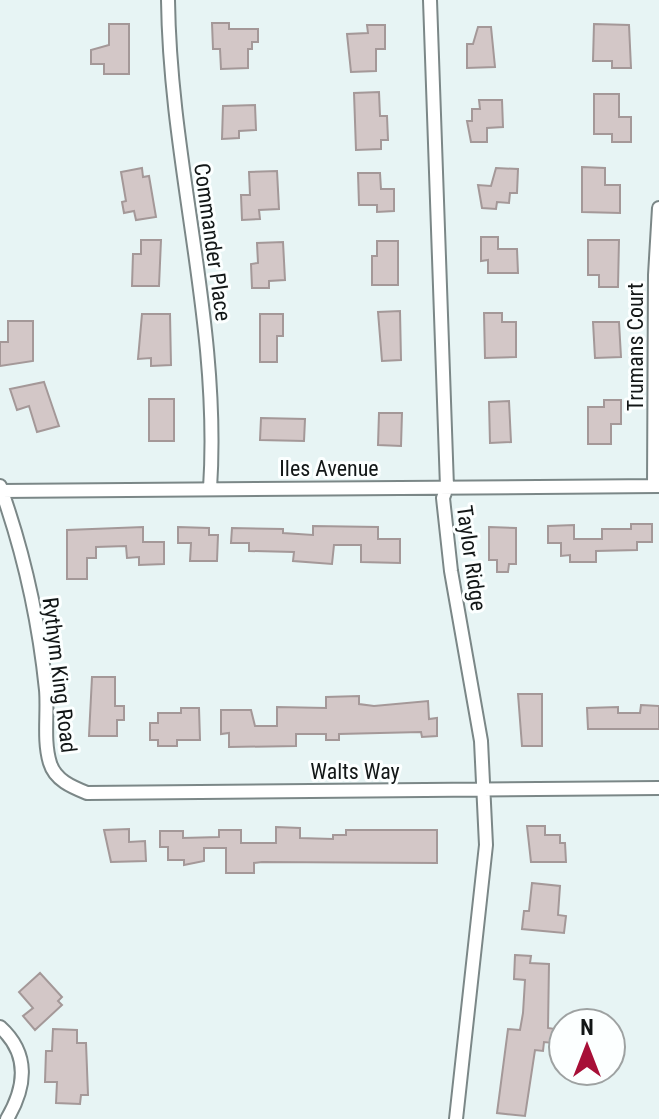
<svg xmlns="http://www.w3.org/2000/svg" width="659" height="1119" font-family="'Roboto Condensed',sans-serif">
  <style>
    .building { fill: #d3c7c7; stroke: #a49898; stroke-width: 2 }
    .lines { fill: none; stroke-linecap: round; stroke-linejoin: round }
    .minor-casing { stroke: #7b8787; stroke-width: 16 }
    .minor { stroke: #fff; stroke-width: 12 }
    .labels { text-anchor: middle; stroke-width: 6; stroke-linejoin: round; paint-order: stroke }
    .street-label { font-size: 22px; fill: #121616; stroke: #fcffff }
  </style>
  <rect width="100%" height="100%" fill="#e7f4f4"/>
  <path class="building" d="M212,23h17v6h29v13h-6v7h-4v19l-27,1 -1,-20h-7z
    M109,24h20v50h-25v-10h-13v-14l18,-5z
    M594,24l35,1 2,43h-19v-7h-19z
    M367,25h18v24h-9v22l-25,1 -4,-38 21,-1z
    M478,27h13l4,40 -28,1v-24h6z
    M379,92l1,24h7l1,24h-7v9l-25,1 -2,-57z
    M594,94h25v23h12v25h-19v-8h-18z
    M479,100h23l1,27 -16,1v14h-16l-4,-21h5v-12h8z
    M255,105l1,25 -17,1v7l-17,1 1,-33z
    M582,167l23,1v17h15v28l-38,-1z
    M142,168l1,9 6,-1 7,41 -20,3 -2,-9 -10,2 -2,-11 4,-1 -5,-29z
    M496,168l22,1 -1,24h-7l-1,10 -12,-1 -1,7 -14,-1 -4,-23 13,1z
    M277,171l2,38 -20,1 1,9 -18,1 -1,-25h9l-1,-23z
    M358,173h22l1,16h13v22l-17,1v-7h-18z
    M481,237h17v12h19l1,24h-30v-13l-7,1z
    M141,240h20l-2,46h-27l1,-32h8z
    M588,240h31l-1,47h-19v-12h-11z
    M377,241h21v44h-26v-29h5z
    M283,242l2,38 -16,1v7h-17l-1,-24 7,-1 -1,-20z
    M400,311l1,49 -19,1 -4,-49z
    M484,313h18v9h14v35l-31,1z
    M142,314h28l1,51 -20,1v-8l-13,1z
    M260,314h23v22h-6v26h-17z
    M8,321h25v40l-33,5v-24h8z
    M593,322h26l2,35 -26,1z
    M44,382l15,44 -22,6 -8,-26 -12,4 -7,-21z
    M149,399h25v42h-25z
    M604,400h17v24h-10v20h-23v-37h16z
    M509,401l2,41 -21,1 -1,-41z
    M379,413h23l-1,33 -23,-1z
    M261,418l44,1 -1,22 -44,-1z
    M631,524h21v18h-15v8l-41,1v11h-26v-7l-9,1v-13h-13v-17l26,-1v14h28v-10h29z
    M313,526l65,1v12h22v24l-39,-1v-17h-27l-2,19 -39,-3 1,-9 -45,-1v-8h-18l1,-15 51,1v4l30,2z
    M143,527v15h21v22l-25,1v-8l-12,1 -1,-12 -30,1v11h-9v21h-20v-49z
    M178,527l31,1v7h9l-1,26h-27l1,-18h-13z
    M489,527l27,1v36h-7l-1,8h-11v-12h-8z
    M92,677h23v29h9v14h-7v16h-28z
    M518,694h24v52h-20z
    M359,696v8l15,2 54,-5 1,18 8,-1v18l-15,1 -1,-5 -82,2v6h-13v-6h-30v12l-67,1v-14l-8,1v-24h30l4,16h22v-19l49,1v-11z
    M641,705l18,1v23h-71l-1,-21 31,-1v6h22z
    M181,708h18l1,32h-23v6h-19v-6h-8v-17h8v-10h23z
    M527,826h18v9h15v8h5l1,19h-35z
    M276,827l24,1v10l33,1v-4h13v-5h91v33l-175,-1 -8,1v10h-28v-25h-22v13l-20,4v-5h-16v-13h-8v-16h23v7l36,-1v-7h22v13h35z
    M129,829v13l16,-1 1,20 -35,1 -7,-32z
    M532,883l28,3 -2,29 8,1 -2,17 -42,-4 2,-18h5z
    M515,955l16,1 -1,7 19,1 -1,64 7,1 -2,14 -9,-1 -1,9 -8,-1 -10,66 -28,-3 11,-84 12,1 3,-17 2,-33 -11,-1z
    M40,973l22,24 -4,4 4,4 -27,25 -12,-14 10,-8 -14,-16z
    M53,1029l24,1v13h9l2,52h-7l-1,9 -24,-1 1,-21h-12l1,-31h6z"/>
  <g class="lines">
    <defs>
      <path id="minor" d="M168,0c2,166 53,323 42,489
        M430,0l17,487 -4,11 8,73 30,170 5,104 -30,274
        M0,486c23,64 39,136 46,204 2,23 -3,51 4,73 5,17 22,24 37,30l572,-5
        M654,486l1,-211 4,-67
        M0,491l659,-5
        M0,1027c30,27 26,60 7,92"/>
    </defs>
    <use href="#minor" class="minor-casing"/>
    <use href="#minor" class="minor"/>
  </g>
  <g class="labels">
    <g class="street-label">
      <text transform="translate(213 242) rotate(82)" y="8">Commander Place</text>
      <text transform="translate(635 347) rotate(-90)" y="8">Trumans Court</text>
      <text x="329" y="476">Iles Avenue</text>
      <text transform="translate(472 558) rotate(82)" y="8">Taylor Ridge</text>
      <text transform="translate(60 675) rotate(83)" y="8">Rythym King Road</text>
      <text x="355" y="779">Walts Way</text>
    </g>
  </g>
  <g transform="translate(587 1047)"><circle r="38" fill="#fcffff" stroke="#9ea2a2" stroke-width="2"/>
  <path d="M0-6L14 30L0 20L-14 30Z" fill="#a70f37"/>
  <text y="-12" font-size="22" font-weight="bold" text-anchor="middle" fill="#121616">N</text>
  </g>
</svg>
